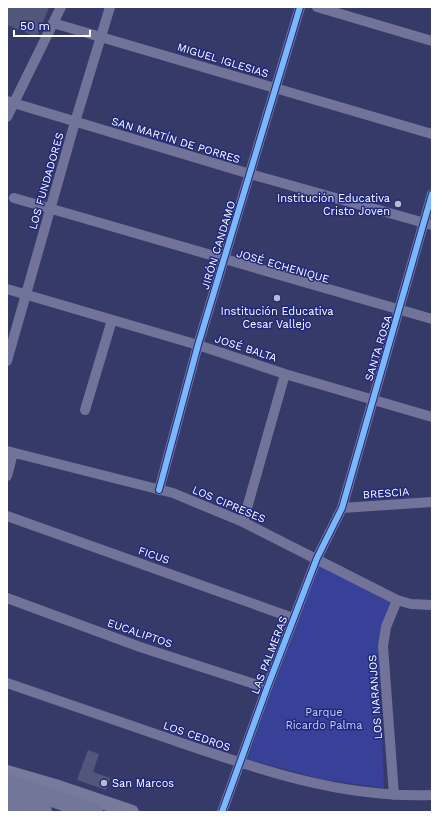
<svg xmlns="http://www.w3.org/2000/svg" width="439" height="819" font-family="'Work Sans',sans-serif">
  <style>
    .green { fill: #374198 }
    .building { fill: #52567b }
    .lines { fill: none; stroke-linecap: round; stroke-linejoin: round }
    .street { stroke: #717498; stroke-width: 10 }
    .secondary { stroke: #777a9b; stroke-width: 14 }
    .highway { stroke: #727698; stroke-width: 18 }
    .cycleway-casing { stroke: #20297f; stroke-width: 8 }
    .cycleway { stroke: #7ab7fb; stroke-width: 6 }
    .poi-dot { fill: #b9baca; stroke: #20297f; stroke-width: 1.5 }
    .labels { text-anchor: middle; stroke-width: 3; stroke-linejoin: round; paint-order: stroke }
    .street-label { font-size: 11px; fill: #fff; stroke: #20297f }
    .poi-label { font-size: 11px; fill: #fff; stroke: #20297f; text-anchor: end }
    .park-label { font-size: 11px; fill: #c9cef6; stroke: #20297f }
  </style>
  <rect width="100%" height="100%" fill="#363a69"/>
  <path class="green" d="M318,565l72,37 -8,24 -4,19 6,143 -63,-9 -74,-20z"/>
  <path class="building" d="M7,7h42l-12,30 -30,-12z
    M88,750l11,4 -6,18 17,6 -4,12 -29,-10z"/>
  <g class="lines">
    <path class="street" d="M317,7l115,34
      M53,23l379,111
      M7,101l243,73 182,51
      M7,117l54,-110
      M14,198l418,121
      M7,289l191,56 87,29 147,43
      M7,361l68,-239 35,-115
      M85,410l27,-90
      M7,451l166,42 70,29 154,78 14,4 21,1
      M7,476l6,-23
      M159,490l39,-145 102,-338
      M342,508l90,-6
      M7,516l286,102
      M243,522l42,-148
      M7,598l133,49 127,41
      M7,683c54,19 109,37 163,56 84,29 172,60 262,56
      M394,795l-11,-149 3,-19 11,-27
      M222,812l45,-124 50,-130 25,-50 90,-314"/>
    <path class="secondary" d="M7,772l48,14 77,26"/>
    <path class="highway" d="M7,783l87,29
      M7,802l36,10"/>
    <defs>
      <path id="cycleway" d="M159,490l39,-145 102,-338
        M222,812l45,-124 50,-130 25,-50 90,-314"/>
    </defs>
    <use href="#cycleway" class="cycleway-casing"/>
    <use href="#cycleway" class="cycleway"/>
  </g>
  <g class="poi-dot">
    <circle cx="398" cy="204" r="4"/>
    <circle cx="277" cy="298" r="4"/>
    <circle cx="104" cy="783" r="4"/>
  </g>
  <g class="labels">
    <g class="street-label">
      <text transform="translate(223 60) rotate(17)" y="4">MIGUEL IGLESIAS</text>
      <text transform="translate(176 140) rotate(17)" y="4">SAN MARTÍN DE PORRES</text>
      <text transform="translate(46 181) rotate(-74)" y="4">LOS FUNDADORES</text>
      <text transform="translate(218 245) rotate(-73)" y="4">JIRÓN CANDAMO</text>
      <text transform="translate(283 266) rotate(16)" y="4">JOSÉ ECHENIQUE</text>
      <text transform="translate(246 348) rotate(18)" y="4">JOSÉ BALTA</text>
      <text transform="translate(378 348) rotate(-73)" y="4">SANTA ROSA</text>
      <text transform="translate(386 493) rotate(-4)" y="4">BRESCIA</text>
      <text transform="translate(229 504) rotate(23)" y="4">LOS CIPRESES</text>
      <text transform="translate(154 555) rotate(19)" y="4">FICUS</text>
      <text transform="translate(140 633) rotate(19)" y="4">EUCALIPTOS</text>
      <text transform="translate(269 655) rotate(-69)" y="4">LAS PALMERAS</text>
      <text transform="translate(375 697) rotate(-94)" y="4">LOS NARANJOS</text>
      <text transform="translate(197 736) rotate(19)" y="4">LOS CEDROS</text>
    </g>
    <g class="poi-label">
      <text x="390" y="202">Institución Educativa<tspan x="390" dy="13">Cristo Joven</tspan></text>
      <text x="277" y="315" text-anchor="middle">Institución Educativa<tspan x="277" dy="13">Cesar Vallejo</tspan></text>
      <text x="112" y="787" text-anchor="start">San Marcos</text>
    </g>
    <g class="park-label">
      <text x="324" y="716">Parque<tspan x="324" dy="13">Ricardo Palma</tspan></text>
    </g>
  </g>
  <rect width="439" height="819" fill="none" stroke="#ffffff" stroke-width="16"/>
  <path d="M14 30v6h76v-6" fill="none" stroke="#ffffff" stroke-width="2"/>
  <text x="20" y="30" font-size="12" fill="#ffffff" stroke="#20297f" stroke-width="3" paint-order="stroke">50 m</text>
</svg>
